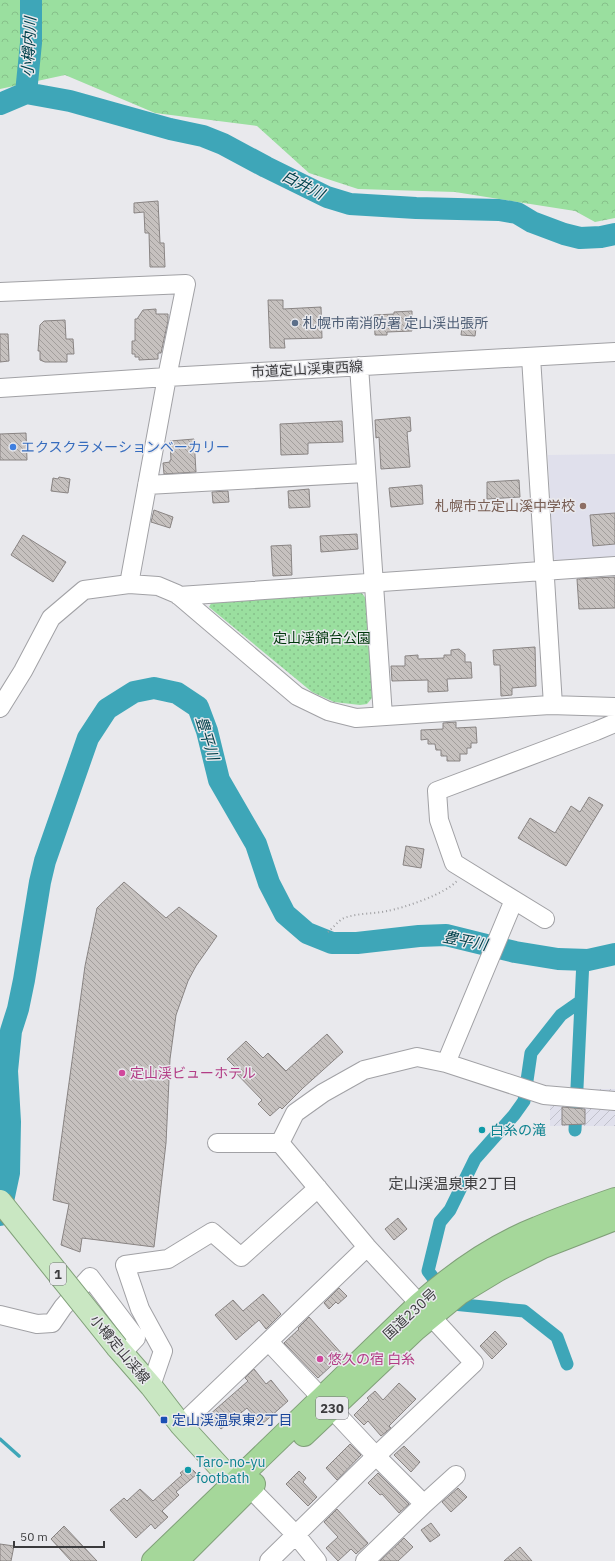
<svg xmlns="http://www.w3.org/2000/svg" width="615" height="1561" font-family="'IBM Plex Sans','Noto Sans JP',sans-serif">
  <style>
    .built { fill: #e0e0ec }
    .industrial { fill: url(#industrial-furrows) }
    .forest { fill: url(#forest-crowns) }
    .park { fill: url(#park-dots) }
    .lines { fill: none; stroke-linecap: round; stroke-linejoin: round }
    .stream { stroke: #3ea6b8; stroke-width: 3.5 }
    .canal { stroke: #3ea6b8; stroke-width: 13 }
    .river { stroke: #3ea6b8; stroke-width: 22 }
    .building { fill: url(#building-back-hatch); stroke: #898483 }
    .minor-casing { stroke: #a1a1a5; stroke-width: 20 }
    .major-casing { stroke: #80a079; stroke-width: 24 }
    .highway-casing { stroke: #80a079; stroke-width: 24 }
    .path { stroke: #9e9ea1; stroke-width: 2; stroke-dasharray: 1 3; stroke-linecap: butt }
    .minor { stroke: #fff; stroke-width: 18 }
    .major { stroke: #c9e7c2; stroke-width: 22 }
    .highway { stroke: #a5d79a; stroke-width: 22 }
    .major-bridge-casing { stroke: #80a079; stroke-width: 24; stroke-linecap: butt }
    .major-bridge { stroke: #c9e7c2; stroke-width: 22 }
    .service-dot { fill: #5c6f8a; stroke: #e9e9ed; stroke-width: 1.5 }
    .shop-dot { fill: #3f7fe0; stroke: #e9e9ed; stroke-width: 1.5 }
    .education-dot { fill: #8d6e63; stroke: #e9e9ed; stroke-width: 1.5 }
    .hotel-dot { fill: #d1479c; stroke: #e9e9ed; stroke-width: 1.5 }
    .culture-dot { fill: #0f9aa8; stroke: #e9e9ed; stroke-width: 1.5 }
    .transit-dot { fill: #1a4fb4; stroke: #e9e9ed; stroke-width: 1.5 }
    .labels { text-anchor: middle; stroke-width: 3; stroke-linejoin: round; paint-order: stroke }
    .shield { fill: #e9e9ed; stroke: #6f6f72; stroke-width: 1 }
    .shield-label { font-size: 13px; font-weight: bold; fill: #3b3b3d }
    .service-label { font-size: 14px; fill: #4e5e75; stroke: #e9e9ed; text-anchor: start }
    .street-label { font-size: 14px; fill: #3b3b3d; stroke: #e9e9ed }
    .shop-label { font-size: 14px; fill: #366cbe; stroke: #e9e9ed; text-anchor: start }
    .education-label { font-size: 14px; fill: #785e54; stroke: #e9e9ed; text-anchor: end }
    .park-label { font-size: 14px; fill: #00380c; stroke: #e9e9ed }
    .hotel-label { font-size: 14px; fill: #b23c85; stroke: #e9e9ed; text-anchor: start }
    .culture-label { font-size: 14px; fill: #0d838f; stroke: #e9e9ed; text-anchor: start }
    .transit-label { font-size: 14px; fill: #164399; stroke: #e9e9ed; text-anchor: start }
    .water-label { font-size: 15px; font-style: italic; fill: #00414b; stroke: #e9e9ed }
    .neighbourhood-label { font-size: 15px; fill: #3b3b3d; stroke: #e9e9ed }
  </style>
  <defs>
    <pattern id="industrial-furrows" width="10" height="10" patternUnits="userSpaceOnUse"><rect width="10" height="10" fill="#e0e0ec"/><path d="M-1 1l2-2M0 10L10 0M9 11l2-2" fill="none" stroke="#c1c1cb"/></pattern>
    <pattern id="forest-crowns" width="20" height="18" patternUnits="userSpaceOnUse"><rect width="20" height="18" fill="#9adf9f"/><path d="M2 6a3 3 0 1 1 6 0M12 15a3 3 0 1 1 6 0" fill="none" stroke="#86c08a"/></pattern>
    <pattern id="park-dots" width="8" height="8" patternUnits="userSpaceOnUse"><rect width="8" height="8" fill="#9adf9f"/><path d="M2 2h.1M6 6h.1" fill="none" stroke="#86c08a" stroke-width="1.8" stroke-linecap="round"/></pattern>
    <pattern id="building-back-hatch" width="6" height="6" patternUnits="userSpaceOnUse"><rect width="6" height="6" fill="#c6c1bf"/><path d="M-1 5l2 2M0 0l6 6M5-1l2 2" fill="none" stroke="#a29e9c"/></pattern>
  </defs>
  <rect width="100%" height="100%" fill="#e9e9ed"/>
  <path class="built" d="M615,454v106l-55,3 -7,-5 -5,-103z"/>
  <path class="industrial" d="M550,1089h65v37h-65z"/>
  <path class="forest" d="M0,0h615v218l-20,4 -20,-11 -120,-19 -97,-3 -49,-16 -52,-47 -102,-13 -90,-38 -65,14z"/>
  <path class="park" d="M359,589l8,11 5,98 -5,6 -7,1 -26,-3 -22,-10 -103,-85 5,-9z"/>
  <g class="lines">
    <path class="stream" d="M0,1439l19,17"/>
    <path class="canal" d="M575,1130l8,-170
      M567,1364l-10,-27 -33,-26 -71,-7 -25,-33 12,-49 10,-12 25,-51 39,-44 10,-14 7,-48 30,-38 20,-14"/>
    <path class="river" d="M26,93l5,-50v-43
      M0,104l26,-11 44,8 100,28 33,7 20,8 43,23 61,30 23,7 66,4 83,2 18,3 15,9 32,12 16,4 21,-1 14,-3
      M0,1215l9,-42 1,-51 -3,-51 4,-40 7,-22 6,-29 16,-98 5,-21 43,-123 19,-29 27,-17 20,-4 23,5 21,14 9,24 12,49 37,64 13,39 16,31 22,19 25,10h25l62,-7 27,-1 69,17 43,7 30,1 27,-6"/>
  </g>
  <path class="building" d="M158,201l2,42h4l1,24h-15l-1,-34h-4l-1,-21 -10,1v-10z
    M268,300h15v9l38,-2 1,31 -38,1 1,9h-15z
    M156,309v5h12v7l-7,32h-3v6l-19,1v-3h-4v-3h-3v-13h3v-22h2l6,-9z
    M412,311v20l-25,1v3h-12l-1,-20 20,-1v-2z
    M463,319l14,1 -2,16 -14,-1z
    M65,320l1,19h7l1,15h-7v8h-22l-5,-2v-9h-2l2,-26 4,-4z
    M0,334h8l1,27 -9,1z
    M410,417l1,14 -4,1 3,35 -29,2 -2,-32 -3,1 -1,-18z
    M342,421l1,21 -35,1v11l-27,1 -1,-31z
    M26,433l1,27h-27v-26z
    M194,439l2,33 -32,2 -1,-11 7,-1v-2h1l-1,-19z
    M59,477l11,2 -2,14 -17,-2 2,-13 5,1z
    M519,480l1,17 -33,2v-17z
    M422,485l1,19 -32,3 -2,-19z
    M309,489l1,18 -21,1 -1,-17z
    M228,491l1,11 -16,1 -1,-11z
    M154,510l19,7 -3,11 -19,-6z
    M615,513v31l-22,2 -3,-31z
    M357,534l1,15 -37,3 -1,-16z
    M23,535l43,27 -13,20 -42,-27z
    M291,545l1,30 -19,1 -2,-30z
    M615,577v31l-36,1 -2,-30z
    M535,647l1,39 -24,2v7l-11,1 -1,-31h-6l-1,-15z
    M459,649l6,5v8h6l1,16 -25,1 1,12 -20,1v-12l-36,1 -1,-15h14v-10l13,-1v4l26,-1v-3h7v-5z
    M456,722v6l20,-1 1,16h-6v5h-4v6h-7v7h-13v-5h-6v-6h-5l-1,-6h-7v-5l-7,1v-10l22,-1v-6z
    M589,797l14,8 -37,61 -48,-28 12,-20 25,15 16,-27 9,6z
    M406,846l18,3 -3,19 -18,-3z
    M124,882l42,36 13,-11 38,29 -21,30 -8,15 -12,34 -6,44 -4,84 -12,104 -72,-9 -2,14 -19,-7 8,-41 -16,-4 32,-234 12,-58z
    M327,1034l16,18 -40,36 -21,21 -2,-2 -10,9 -12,-12 4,-4 -29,-30 3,-2 -9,-9 19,-18 17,17 5,-5 18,18z
    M562,1107l23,2v15l-23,1z
    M398,1218l9,11 -13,11 -9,-11z
    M339,1288l8,8 -9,8 -2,-2 -7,7 -5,-6z
    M263,1294l18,20 -15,15 -7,-9 -23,20 -21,-25 18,-15 10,11z
    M309,1317l34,38 -25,23 -34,-35 15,-14 -1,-1z
    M495,1331l12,13 -15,15 -12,-13z
    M254,1369l12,15 5,-4 17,21 -27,24 -14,-17 -26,21 -13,-13 40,-35 -3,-3z
    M399,1383l17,16 -27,27 2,2 -10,8 -13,-15 -4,4 -10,-10 15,-15 -2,-2 8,-7 8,9z
    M350,1444l11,11 -24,25 -11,-12z
    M404,1446l16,16 -9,10 -17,-17z
    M189,1466l8,8 -21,18 3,3 -17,16 6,6 -13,12 -4,-5 -15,14 -26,-28 14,-12 3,3 13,-12 13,12 29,-26 -2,-2z
    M299,1471l7,7 -3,4 14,15 -9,9 -22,-22z
    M378,1473l31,31 -10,9 -17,-19 -2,1 -12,-12z
    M458,1488l9,9 -16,15 -9,-10z
    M337,1509l31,34 -12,11 -5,-5 -13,12 -12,-13 12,-11 -14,-15z
    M431,1523l9,12 -10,7 -9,-12z
    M64,1526l33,35h-26l-20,-22z
    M404,1538l9,9 -15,14h-18z
    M0,1544l14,2 -3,15h-11z
    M520,1547l12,14h-28z"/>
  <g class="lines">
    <defs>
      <path id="minor" d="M0,292l186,-8 -19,93 -38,207
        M531,357l22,348
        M359,366l24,350
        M0,388l167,-11 448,-25
        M147,485l218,-12
        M179,596l436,-30
        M0,708l23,-37 28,-53 33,-28 45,-6 29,2 19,8 120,102 31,15 28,7 194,-13 65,2
        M545,919l-91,-56 -15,-43 -2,-29 159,-60 19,-8
        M446,1063l68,-163
        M217,1143h63l87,104 107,116 -98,93 -107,105
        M280,1143l15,-30 28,-20 41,-23 53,-13 29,6 98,32 71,6
        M0,1315l37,9 15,-1 11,-16 27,-30 46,61 -14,15
        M269,1342l107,114 48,48
        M151,1386l12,-35 -23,-42 -15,-44 43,-6 44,-27 29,25 77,-69
        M181,1425l186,-178
        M250,1488l46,47 21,26
        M365,1561l59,-57 32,-29"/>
      <path id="major" d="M117,1347l34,39 30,39 44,48 25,15"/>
      <path id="highway" d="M304,1435l111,-105 45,-37 38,-23 45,-23 72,-28
        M153,1561l266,-257c35,-31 75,-59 118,-76 26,-11 52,-20 78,-29
        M177,1561l77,-77"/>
    </defs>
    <use href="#minor" class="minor-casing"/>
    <use href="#major" class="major-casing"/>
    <use href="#highway" class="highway-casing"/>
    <path class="path" d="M328,932c5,-4 10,-11 16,-14 14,-5 29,-4 43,-7 17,-3 58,-17 70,-30"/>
    <use href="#minor" class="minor"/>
    <use href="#major" class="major"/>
    <use href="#highway" class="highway"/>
    <defs>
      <path id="major-bridge" d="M0,1201l117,146"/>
    </defs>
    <use href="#major-bridge" class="major-bridge-casing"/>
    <use href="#major-bridge" class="major-bridge"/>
  </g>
  <circle class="service-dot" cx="295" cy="323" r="4"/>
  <circle class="shop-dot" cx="13" cy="447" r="4"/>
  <circle class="education-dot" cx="583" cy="506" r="4"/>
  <g class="hotel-dot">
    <circle cx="122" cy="1073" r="4"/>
    <circle cx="320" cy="1359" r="4"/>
  </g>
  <g class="culture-dot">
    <circle cx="482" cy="1130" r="4"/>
    <circle cx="188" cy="1470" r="4"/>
  </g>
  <rect class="transit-dot" x="160" y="1416" width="8" height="8" rx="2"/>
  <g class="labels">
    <g class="shield">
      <rect x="50" y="1263" width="16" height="22" rx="3"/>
      <rect x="316" y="1397" width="32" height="22" rx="3"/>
    </g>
    <g class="shield-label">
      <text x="58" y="1279">1</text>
      <text x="332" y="1413">230</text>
    </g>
    <g class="service-label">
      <text x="303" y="328">札幌市南消防署 定山渓出張所</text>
    </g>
    <g class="street-label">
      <text transform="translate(307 369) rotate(-3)" y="5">市道定山渓東西線</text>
      <text transform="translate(410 1314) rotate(-43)" y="5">国道230号</text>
      <text transform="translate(120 1349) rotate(50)" y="5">小樽定山渓線</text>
    </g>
    <g class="shop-label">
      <text x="21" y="452">エクスクラメーションベーカリー</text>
    </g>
    <g class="education-label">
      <text x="575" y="511">札幌市立定山溪中学校</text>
    </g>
    <g class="park-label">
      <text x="322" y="643">定山渓錦台公園</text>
    </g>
    <g class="hotel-label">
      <text x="130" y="1078">定山渓ビューホテル</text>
      <text x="328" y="1364">悠久の宿 白糸</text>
    </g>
    <g class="culture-label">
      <text x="490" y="1135">白糸の滝</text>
      <text x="196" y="1467">Taro-no-yu<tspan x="196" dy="16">footbath</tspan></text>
    </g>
    <g class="transit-label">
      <text x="172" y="1425">定山渓温泉東2丁目</text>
    </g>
    <g class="water-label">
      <text transform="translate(29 47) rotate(-87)" y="5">小樽内川</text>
      <text transform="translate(303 185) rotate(27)" y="5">白井川</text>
      <text transform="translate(207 738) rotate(73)" y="5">豊平川</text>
      <text transform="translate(465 941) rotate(11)" y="5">豊平川</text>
    </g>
    <g class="neighbourhood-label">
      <text x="453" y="1189">定山渓温泉東2丁目</text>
    </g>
  </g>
  <path d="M14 1541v6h90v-6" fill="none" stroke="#3b3b3d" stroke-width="2"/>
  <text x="20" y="1541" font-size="12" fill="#3b3b3d" stroke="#e9e9ed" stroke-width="3" paint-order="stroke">50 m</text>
</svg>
